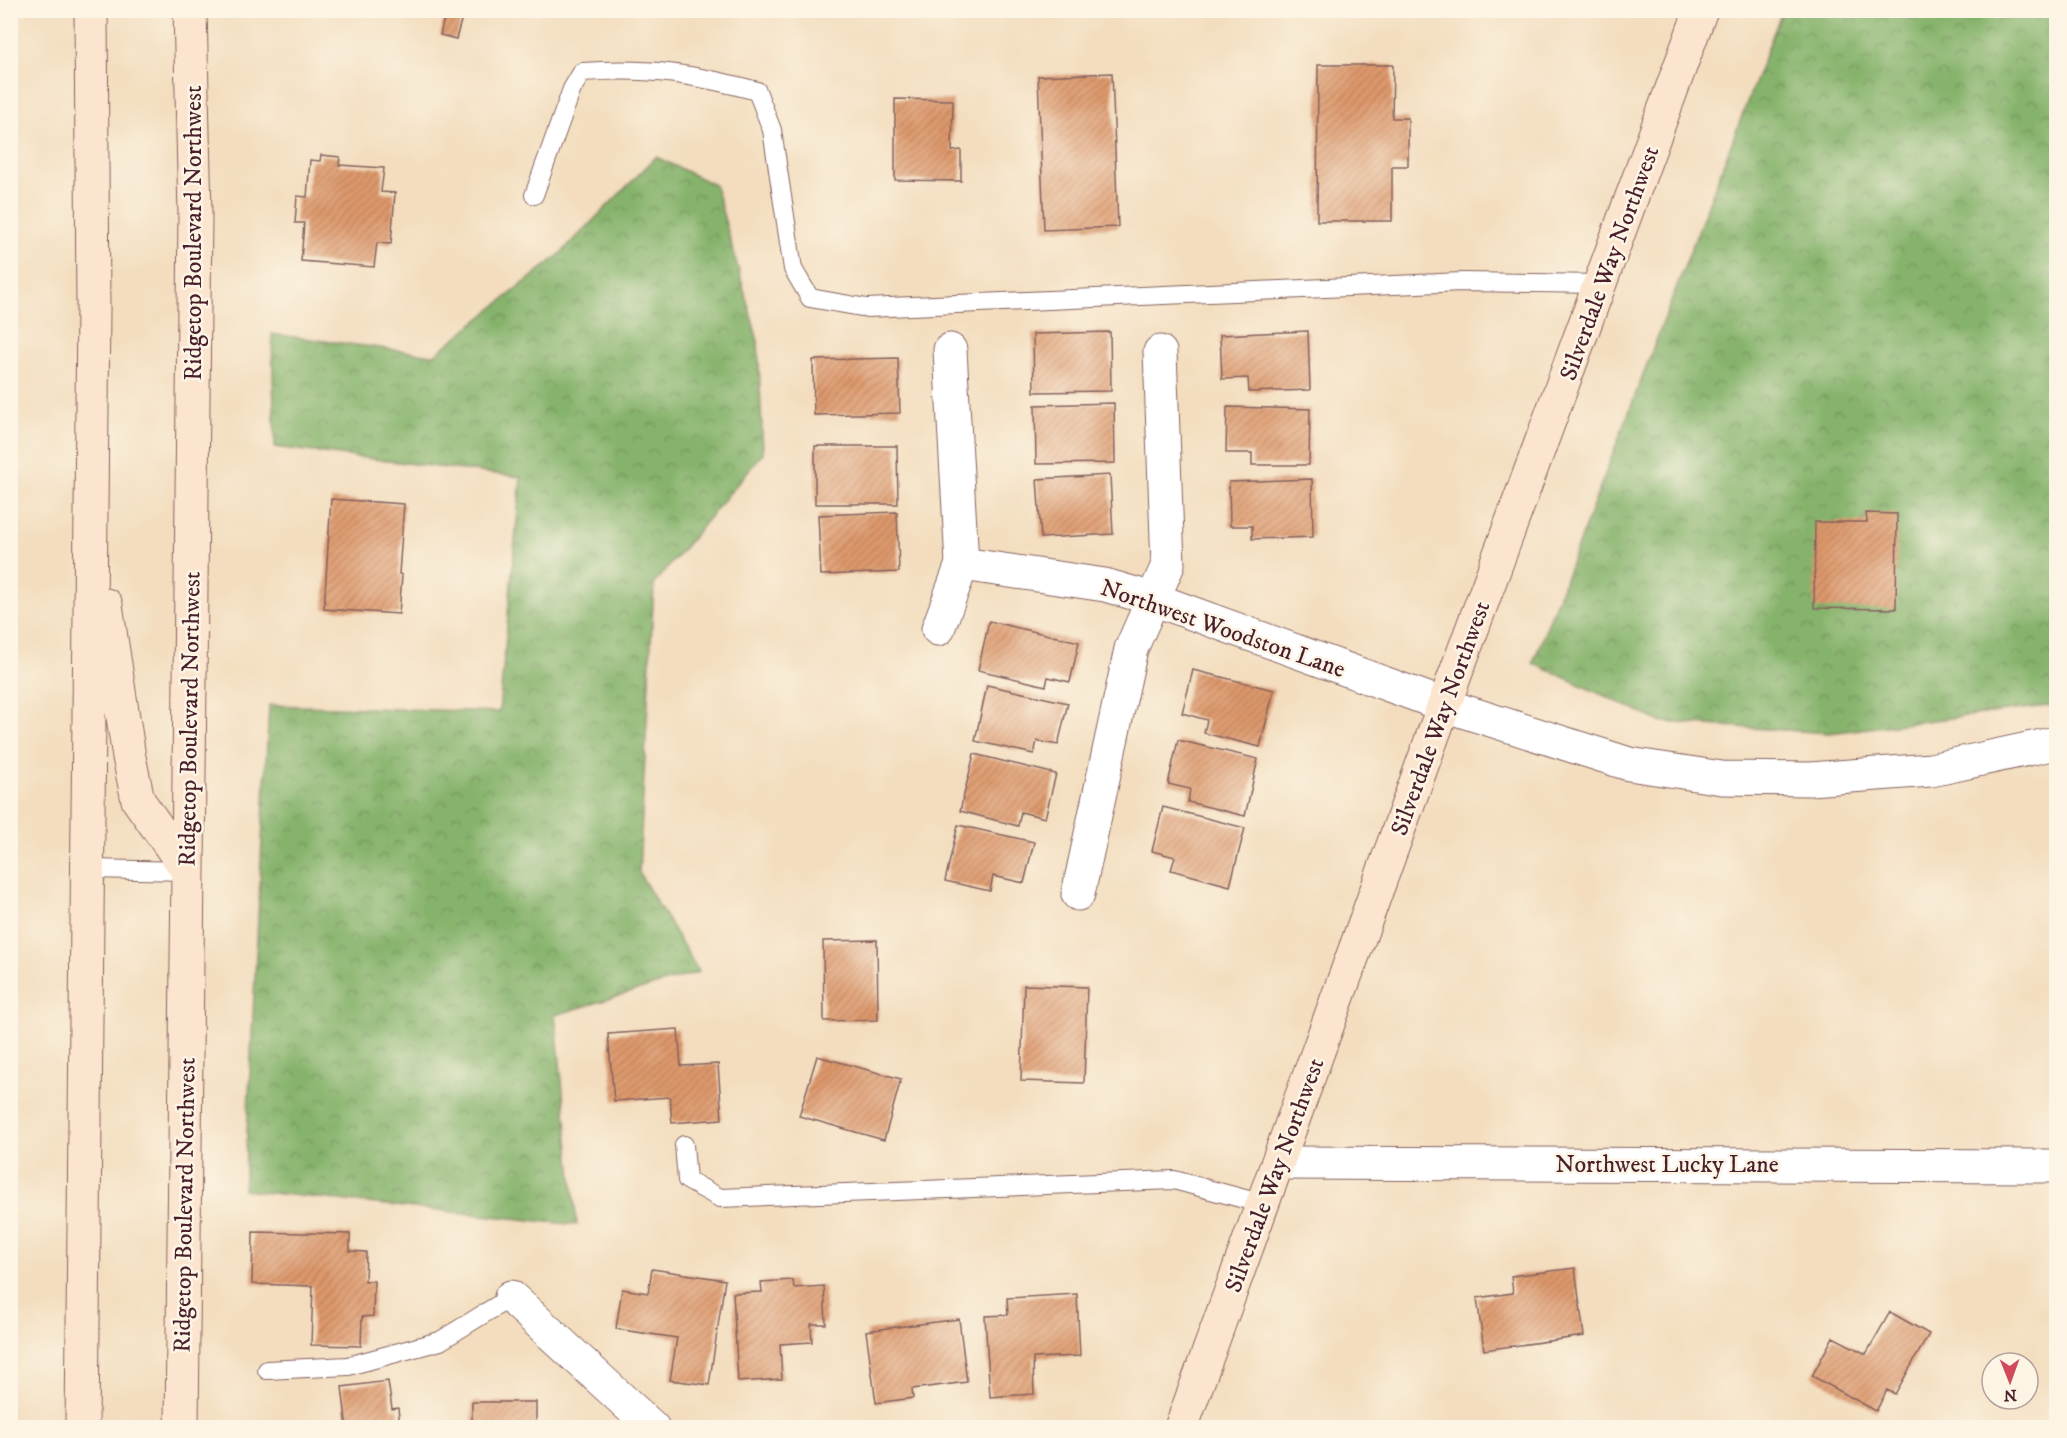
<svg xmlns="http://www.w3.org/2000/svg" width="2067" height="1438" font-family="'IM FELL DW Pica',serif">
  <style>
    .forest { fill: url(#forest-crowns); stroke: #68694c; stroke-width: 1.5 }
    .building { fill: url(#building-hatch) }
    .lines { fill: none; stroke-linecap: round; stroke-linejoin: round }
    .service-casing { stroke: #85625e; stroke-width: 20 }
    .minor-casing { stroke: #85625e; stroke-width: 35 }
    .secondary-casing { stroke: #85625e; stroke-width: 35 }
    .service { stroke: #fff; stroke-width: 18 }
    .minor { stroke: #fff; stroke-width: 33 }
    .secondary { stroke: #fce5cf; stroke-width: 33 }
    .labels { text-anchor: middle; stroke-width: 5; stroke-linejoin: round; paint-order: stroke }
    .street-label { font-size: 24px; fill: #4a1f2b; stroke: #fcf5e5 }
  </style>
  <defs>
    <pattern id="forest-crowns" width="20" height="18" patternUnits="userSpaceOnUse" patternTransform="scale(1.5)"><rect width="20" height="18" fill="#86b36c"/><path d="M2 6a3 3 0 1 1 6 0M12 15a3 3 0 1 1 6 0" fill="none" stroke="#709159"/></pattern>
    <pattern id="building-hatch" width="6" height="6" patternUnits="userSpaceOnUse" patternTransform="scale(1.5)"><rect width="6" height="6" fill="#de996c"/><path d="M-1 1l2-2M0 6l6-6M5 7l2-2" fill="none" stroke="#b67c59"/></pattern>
  </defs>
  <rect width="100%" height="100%" fill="#fcf5e5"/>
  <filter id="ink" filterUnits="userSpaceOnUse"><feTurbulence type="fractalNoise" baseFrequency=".0167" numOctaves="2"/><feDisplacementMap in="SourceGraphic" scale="12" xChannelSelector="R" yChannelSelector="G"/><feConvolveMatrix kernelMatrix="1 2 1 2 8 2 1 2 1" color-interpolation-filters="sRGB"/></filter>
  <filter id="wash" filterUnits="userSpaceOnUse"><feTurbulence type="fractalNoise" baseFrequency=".008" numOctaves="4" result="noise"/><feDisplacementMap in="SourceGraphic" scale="24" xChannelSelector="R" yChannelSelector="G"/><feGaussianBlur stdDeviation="1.35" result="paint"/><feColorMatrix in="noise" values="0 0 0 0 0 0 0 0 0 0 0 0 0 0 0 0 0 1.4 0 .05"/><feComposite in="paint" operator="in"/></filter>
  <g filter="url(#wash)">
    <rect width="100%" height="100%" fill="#f3ddbe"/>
    <path class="forest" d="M1782,11h274v694l-227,28 -168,-11 -128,-59z
      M656,157l59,28 43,156 5,112 -109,131 -15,289 60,99 -144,43 22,210 -333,-35 25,-485 230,7 22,-235 -246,-30 -3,-113 162,21 125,-100z"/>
    <g id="blocks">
      <path class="building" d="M446,10h18l-8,29 -16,-4z
        M1318,65h75l-1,53h16v48h-16v55h-75z
        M1112,73l6,154 -74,3 -6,-154z
        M895,99l58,1 -1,51 9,-1v31l-66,-1z
        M321,155l19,2 -1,8 45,3 -3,24 14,1 -4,51 -14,-1 -3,24 -73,-6 3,-38h-9l2,-27 10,1 3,-37 10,1z
        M1308,331l2,59 -61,2 -1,-14 -26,1 -2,-44z
        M1110,332l1,59 -77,1 -1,-58z
        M898,358l2,55 -86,2 -1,-55z
        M1114,403l1,60 -79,1 -1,-59z
        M1227,407l83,2 -1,56h-57v-12h-26z
        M815,446h82l1,58h-83z
        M1110,475l3,59 -72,4 -4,-59z
        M1312,479l1,58 -61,2v-13h-22l-1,-44z
        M331,499l73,5 -5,70 3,1 -3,39 -75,-5z
        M897,512l2,60 -78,3 -3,-60z
        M1866,513l31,1 -1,95 -82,-1 1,-86h52z
        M989,621l90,21 -9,40 -22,-5 -2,9 -68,-16z
        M1193,670l81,20 -14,57 -56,-14 3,-13 -25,-7z
        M987,685l81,18 -10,42 -21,-4 -3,13 -59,-13z
        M1178,740l80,19 -13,57 -57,-14 2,-13 -22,-5z
        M974,754l82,20 -11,44 -24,-6 -3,14 -58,-15z
        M1163,807l82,21 -15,58 -59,-16 4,-13 -23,-6z
        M958,825l76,17 -10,41 -31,-7 -3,15 -45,-10z
        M877,940l1,80 -54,1 -1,-80z
        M1024,985l63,2 -3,96 -63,-2z
        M678,1029l3,37 37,-2 4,55 -50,4 -2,-26 -56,4 -6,-67z
        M817,1056l84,23 -17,61 -85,-24z
        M253,1232l97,2v17l16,1 -1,29h9l-1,35 -11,1 -1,29 -50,-1 2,-59 -61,-2z
        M1575,1268l9,68 -100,14 -7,-52 36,-5 -2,-17z
        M652,1269l73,11 -16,105 -39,-5 7,-42 -61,-9 6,-40 26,4z
        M793,1280l1,8 30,-2 2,38h-15l1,18 -32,2 2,35 -44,3 -5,-89 29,-1 -1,-10z
        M1077,1294l3,62 -47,2 1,36 -44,3 -5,-81 23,-1 -1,-17z
        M1890,1312l39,22 -34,60 -8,-4 -11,21 -64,-35 21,-39 33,17z
        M959,1319l8,63 -55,7 1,9 -37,5 -10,-72z
        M388,1381l4,28 6,-1 2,20h-53l-5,-41z
        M472,1402h64v26h-64z"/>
    </g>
  </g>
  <g filter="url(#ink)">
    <use href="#blocks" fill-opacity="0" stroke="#85625e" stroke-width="1.5"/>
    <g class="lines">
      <defs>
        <path id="service" d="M534,195l38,-106 10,-17c66,-5 111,2 175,19l15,39 21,139 17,29 57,10 595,-26 139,2
          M88,869l100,2
          M684,1145l3,35 33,18 454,-18 89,24
          M267,1370l81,-4 92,-25 71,-44"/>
        <path id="minor" d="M962,564l143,21 48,14 291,106 185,59 93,14 88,1 121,-9 125,-27
          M938,629l24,-65 -12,-214
          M1078,894l53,-245 37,-84 -8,-213
          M1278,1163l778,3
          M511,1297l142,131"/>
        <path id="secondary" d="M106,605l23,152 9,43 50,71
          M82,1428l11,-1120 -2,-298
          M182,1428l13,-1214 -5,-204
          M1181,1428l263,-723 257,-695"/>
      </defs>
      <use href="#service" class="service-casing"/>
      <use href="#minor" class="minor-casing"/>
      <use href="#secondary" class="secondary-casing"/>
      <use href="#service" class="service"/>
      <use href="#minor" class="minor"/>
      <use href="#secondary" class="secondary"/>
    </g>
  </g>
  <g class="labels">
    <g class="street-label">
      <text transform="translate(193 233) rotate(-90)" y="8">Ridgetop Boulevard Northwest</text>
      <text transform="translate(1609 263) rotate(-70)" y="8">Silverdale Way Northwest</text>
      <text transform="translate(1223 628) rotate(19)" y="8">Northwest Woodston Lane</text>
      <text transform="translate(1440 718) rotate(-70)" y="8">Silverdale Way Northwest</text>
      <text transform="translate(189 719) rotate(-89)" y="8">Ridgetop Boulevard Northwest</text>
      <text x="1667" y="1172">Northwest Lucky Lane</text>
      <text transform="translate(1274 1175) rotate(-70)" y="8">Silverdale Way Northwest</text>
      <text transform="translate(184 1205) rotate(-89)" y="8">Ridgetop Boulevard Northwest</text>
    </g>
  </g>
  <rect width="2067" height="1438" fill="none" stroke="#fcf5e5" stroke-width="36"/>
  <g transform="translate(2010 1381) rotate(179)"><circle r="28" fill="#fcf5e5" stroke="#b59f9b" stroke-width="1.5"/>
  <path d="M0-4.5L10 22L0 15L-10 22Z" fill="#d1495b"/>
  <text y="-9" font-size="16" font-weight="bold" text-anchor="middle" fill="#4a1f2b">N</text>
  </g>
</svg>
